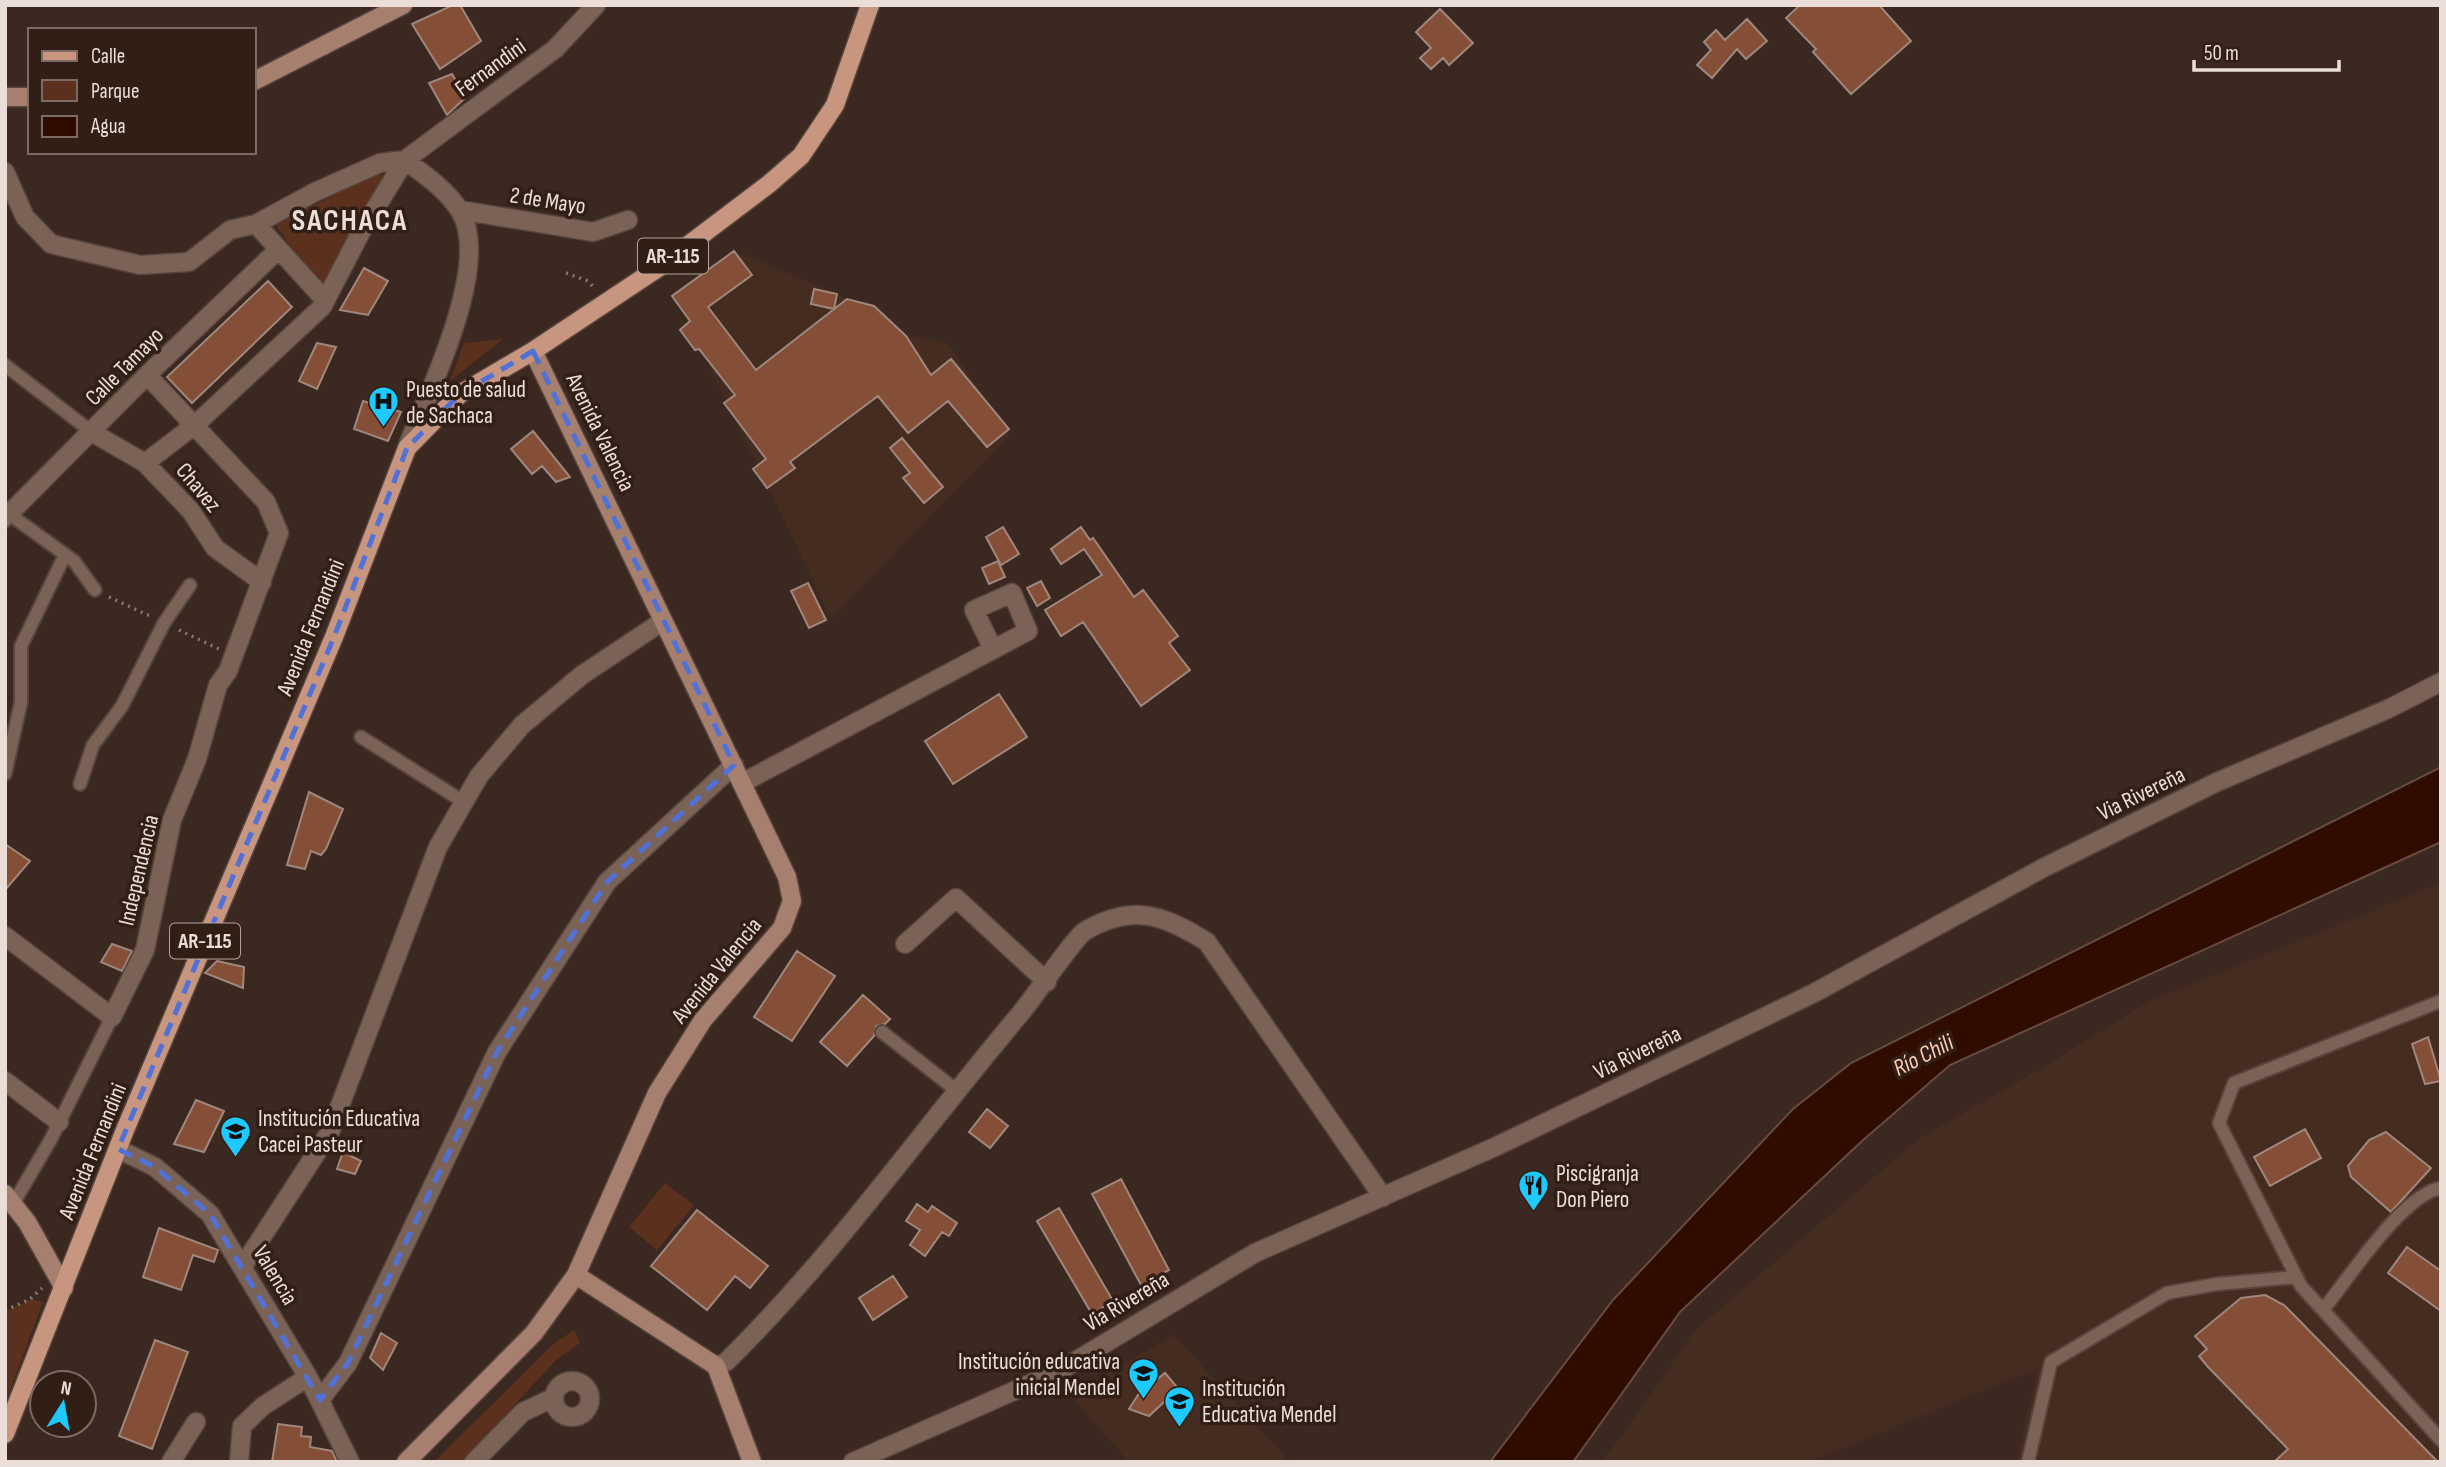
<svg xmlns="http://www.w3.org/2000/svg" width="2446" height="1467" font-family="'Sofia Sans Condensed',sans-serif">
  <style>
    .built { fill: #452c20 }
    .green { fill: #5b311d }
    .water { fill: #300c00; stroke: #684b41; stroke-width: 2 }
    .building { fill: #844f36; stroke: #9f877d; stroke-width: 2 }
    .lines { fill: none; stroke-linecap: round; stroke-linejoin: round }
    .lane-casing { stroke: #57453d; stroke-width: 16 }
    .street-casing { stroke: #57453d; stroke-width: 21 }
    .secondary-casing { stroke: #57453d; stroke-width: 21 }
    .primary-casing { stroke: #57453d; stroke-width: 21 }
    .path { stroke: #897871; stroke-width: 3.5; stroke-dasharray: 2 5; stroke-linecap: butt }
    .lane { stroke: #7b6257; stroke-width: 12 }
    .street { stroke: #7b6257; stroke-width: 18 }
    .secondary { stroke: #a67f6e; stroke-width: 18 }
    .primary { stroke: #c8967f; stroke-width: 18 }
    .marked { fill: none; stroke: #5072d8; stroke-width: 5; stroke-dasharray: 14 9; stroke-linejoin: round }
    .labels { text-anchor: middle; stroke-width: 7; stroke-linejoin: round; paint-order: stroke }
    .shield { fill: #311f16; stroke: #b3a59e; stroke-width: 2 }
    .shield-label { font-size: 21px; font-weight: bold; fill: #ebded8 }
    .street-label { font-size: 23px; fill: #ebded8; stroke: #311f16 }
    .poi-label { font-size: 23px; fill: #ebded8; stroke: #311f16; text-anchor: start }
    .water-label { font-size: 24px; font-style: italic; fill: #fecbb3; stroke: #311f16 }
    .district-label { font-size: 30px; font-weight: bold; letter-spacing: 2px; fill: #ebded8; stroke: #311f16 }
  </style>
  <rect width="100%" height="100%" fill="#3b2820"/>
  <path class="built" d="M741,253l107,46 26,7 32,30 41,6 63,93 -179,183 -154,-319z
    M2441,883v579h-425l22,-94 -228,94h-209l26,-33 68,-99 225,-192 119,-68 109,-68z
    M1174,1335l116,127h-161l-59,-67z"/>
  <path class="green" d="M378,172l5,5 -61,107 -30,-35 -16,-24z
    M503,339l-53,42 14,-38z
    M665,1183l29,22 -37,45 -28,-23z
    M32,1299l11,3 -38,101v-91z
    M574,1330l6,13 -24,17 -94,102h-28l118,-117z"/>
  <path class="water" d="M2441,767v75l-491,223 -88,76 -182,171 -107,150h-83l123,-162 180,-191 58,-46z"/>
  <path class="building" d="M453,5h7l21,36 -41,28 -28,-45z
    M1800,5h79l32,36 -60,53 -38,-42 3,-3 -30,-31z
    M1440,9l33,34 -24,22 -6,-7 -12,11 -11,-11 11,-10 -15,-16z
    M1747,19l20,22 -21,18 -9,-10 -25,29 -15,-13 14,-15 -7,-8 12,-12 9,10z
    M452,74l14,23 -19,18 -18,-32z
    M734,251l18,24 -44,32 48,63 91,-71 27,7 32,30 25,39 20,-16 58,70 -22,18 -39,-46 -40,32 -30,-37 -88,66 5,6 -28,20 -14,-19 13,-10 -42,-56 11,-8 -36,-46 -4,1 -15,-20 10,-9 -18,-25z
    M364,268l24,13 -20,34 -28,-5z
    M268,281l24,26 -100,96 -25,-26z
    M814,289l23,5 -3,15 -23,-5z
    M317,343l19,4 -19,42 -18,-8z
    M363,401l38,11 -13,29 -34,-12z
    M533,431l37,46 -14,5 -14,-16 -10,8 -21,-25z
    M902,438l41,49 -19,16 -21,-25 7,-5 -20,-25z
    M1003,527l16,27 -18,11 -15,-28z
    M1081,527l9,13 3,-2 41,59 9,-7 35,46 -9,7 21,27 -49,36 -58,-84 -22,14 -16,-26 57,-35 -18,-26 -23,15 -10,-15z
    M998,561l7,16 -16,7 -7,-16z
    M1041,581l9,17 -13,8 -10,-18z
    M808,583l18,37 -17,8 -18,-37z
    M999,694l28,43 -74,47 -28,-43z
    M309,792l34,17 -17,40 -5,6 -10,-4 -6,18 -18,-4z
    M5,844l25,17 -25,29z
    M112,944l20,7 -10,20 -21,-9z
    M797,951l38,25 -43,65 -38,-24z
    M217,961l27,6 -1,21 -38,-15z
    M863,995l27,24 -5,5 -9,2 -2,10 -27,30 -27,-24z
    M2428,1037l13,44 -16,3 -13,-40z
    M196,1100l28,11 -20,41 -30,-8z
    M987,1109l21,17 -18,22 -21,-16z
    M2305,1129l16,29 -51,28 -16,-29z
    M2386,1132l45,36 -40,44 -40,-35 -3,-11 21,-26z
    M343,1152l18,9 -6,13 -18,-5z
    M1121,1179l48,91 -28,15 -49,-91z
    M917,1204l11,8 4,-6 25,17 -8,13 -7,-4 -17,24 -15,-11 10,-15 -14,-9z
    M1059,1208l54,93 -21,13 -55,-93z
    M697,1210l71,56 -18,22 -15,-12 -28,34 -56,-44z
    M159,1228l59,22 -4,12 -21,-7 -12,35 -38,-13z
    M2407,1247l34,24v40l-53,-38z
    M893,1276l14,21 -34,23 -14,-22z
    M2265,1295l19,10 154,157h-164l14,-13 -80,-82 -9,-11 8,-7 -12,-13 46,-38z
    M381,1333l16,10 -14,27 -13,-12z
    M155,1340l33,12 -36,97 -33,-13z
    M1165,1373l23,27 -18,9 -6,-7 -15,14 -20,-7 9,-14z
    M278,1424l24,3 -1,9 10,1 -1,10 22,4 5,11h-65z"/>
  <g class="lines">
    <defs>
      <path id="lane" d="M5,365l88,68
        M5,521l4,-7 65,47 21,29
        M361,737l103,65
        M5,774l16,-72v-56l44,-91
        M80,784l13,-39 29,-39 42,-83 26,-38
        M2441,1001l-207,82 -15,40 82,163 140,154
        M882,1032l74,58
        M13,1204l38,-65 61,-122
        M2323,1310c25,-31 80,-116 118,-122
        M2028,1462l23,-100 116,-69 50,-9 80,-7"/>
      <path id="street" d="M5,172l20,45 26,27 89,21 49,-3 41,-32 26,-6 59,-32 65,-29 25,-3c20,15 42,30 55,51 33,55 -33,182 -53,237
        M460,210l133,22 35,-12
        M256,224l68,75
        M93,433l52,30 46,48 24,37 47,34
        M145,463l51,-39 126,-117 39,-75 44,-72 150,-111 41,-44
        M5,515l4,-1 138,-139 131,-125
        M742,783l286,-152 -16,-38 -38,17 19,39
        M5,936l107,81 33,-67 27,-130 25,-61 21,-74 10,-14 51,-138 -13,-31 -119,-127
        M905,944l51,-46 91,84
        M5,1081l54,41
        M118,1149l37,18 55,47 98,163 42,85
        M243,1266l87,-134 108,-285 41,-71 43,-51 60,-50 81,-54
        M716,1366l10,-4c108,-106 196,-232 294,-348 12,-14 55,-77 65,-83 48,-28 79,-16 122,11l176,255
        M554 1399a18 18 0 1 1 36 0a18 18 0 1 1-36 0Z
        M320,1400l28,-37 149,-311 110,-170 127,-117
        M171,1462l25,-40
        M239,1462l3,-36 21,-20 45,-29
        M474,1462l49,-50 30,-14
        M853,1462l206,-91 196,-118 242,-107 317,-153 231,-126 172,-85 171,-73 53,-27"/>
      <path id="secondary" d="M254,81l149,-76
        M5,97h25
        M5,1194l22,28 37,66
        M576,1275l140,91 36,96
        M406,1462l128,-129 42,-58 81,-182 46,-73 79,-92 10,-27 -5,-24 -254,-526"/>
      <path id="primary" d="M5,1434l120,-304 209,-493 73,-189 53,-54 73,-43 125,-83 111,-84 32,-28 34,-51 35,-100"/>
    </defs>
    <use href="#lane" class="lane-casing"/>
    <use href="#street" class="street-casing"/>
    <use href="#secondary" class="secondary-casing"/>
    <use href="#primary" class="primary-casing"/>
    <path class="path" d="M566,273l22,8 6,7
      M109,597l41,19
      M179,630l40,19
      M5,1310l24,-10 13,-12"/>
    <use href="#lane" class="lane"/>
    <use href="#street" class="street"/>
    <use href="#secondary" class="secondary"/>
    <use href="#primary" class="primary"/>
  </g>
  <path class="marked" d="M533,351l201,414 -127,117 -110,170 -149,311 -28,37 -110,-186 -55,-47 -37,-18 216,-512 73,-189 53,-54z"/>
  <defs>
    <symbol id="hospital-pin" viewBox="-11 -11 22 30"><path d="M0 17L-7.5 6A9.5 9.5 0 1 1 7.5 6Z" fill="#1ec9fd" stroke="#311f16"/><path d="M-5-5h3v3.5h4V-5h3V5h-3V1.5h-4V5h-3Z" fill="#111"/></symbol>
    <symbol id="school-pin" viewBox="-11 -11 22 30"><path d="M0 17L-7.5 6A9.5 9.5 0 1 1 7.5 6Z" fill="#1ec9fd" stroke="#311f16"/><path d="M0-5L7-2L0 1L-7-2ZM-4 1L0 2.5L4 1V4Q0 6-4 4Z" fill="#111"/></symbol>
    <symbol id="restaurant-pin" viewBox="-11 -11 22 30"><path d="M0 17L-7.5 6A9.5 9.5 0 1 1 7.5 6Z" fill="#1ec9fd" stroke="#311f16"/><path d="M-5-6h1v4h1v-4h1v4h1v-4h1v5L-1.5 .5V6h-2V.5L-5-1ZM5-6V6H3V1.5H1.5Q1.5-4 5-6Z" fill="#111"/></symbol>
  </defs>
  <g fill-rule="evenodd">
    <use href="#hospital-pin" x="366" y="384" width="35" height="47"/>
    <use href="#school-pin" x="218" y="1114" width="35" height="47"/>
    <use href="#restaurant-pin" x="1516" y="1168" width="35" height="47"/>
    <use href="#school-pin" x="1126" y="1356" width="35" height="47"/>
    <use href="#school-pin" x="1162" y="1384" width="35" height="47"/>
  </g>
  <g class="labels">
    <g class="shield">
      <rect x="638" y="238.5" width="70" height="35" rx="5"/>
      <rect x="170" y="923.5" width="70" height="35" rx="5"/>
    </g>
    <g class="shield-label">
      <text x="673" y="263">AR-115</text>
      <text x="205" y="948">AR-115</text>
    </g>
    <g class="street-label">
      <text transform="translate(490 67) rotate(-36)" y="8">Fernandini</text>
      <text transform="translate(548 200) rotate(9)" y="8">2 de Mayo</text>
      <text transform="translate(124 366) rotate(-45)" y="8">Calle Tamayo</text>
      <text transform="translate(601 432) rotate(64)" y="8">Avenida Valencia</text>
      <text transform="translate(199 487) rotate(50)" y="8">Chavez</text>
      <text transform="translate(310 627) rotate(-68)" y="8">Avenida Fernandini</text>
      <text transform="translate(2141 793) rotate(-26)" y="8">Via Rivereña</text>
      <text transform="translate(138 870) rotate(-77)" y="8">Independencia</text>
      <text transform="translate(716 970) rotate(-51)" y="8">Avenida Valencia</text>
      <text transform="translate(1637 1052) rotate(-26)" y="8">Via Rivereña</text>
      <text transform="translate(92 1151) rotate(-68)" y="8">Avenida Fernandini</text>
      <text transform="translate(276 1275) rotate(59)" y="8">Valencia</text>
      <text transform="translate(1126 1301) rotate(-31)" y="8">Via Rivereña</text>
    </g>
    <g class="poi-label">
      <text x="406" y="397">Puesto de salud<tspan x="406" dy="26">de Sachaca</tspan></text>
      <text x="258" y="1126">Institución Educativa<tspan x="258" dy="26">Cacei Pasteur</tspan></text>
      <text x="1556" y="1181">Piscigranja<tspan x="1556" dy="26">Don Piero</tspan></text>
      <text x="1120" y="1369" text-anchor="end">Institución educativa<tspan x="1120" dy="26">inicial Mendel</tspan></text>
      <text x="1202" y="1396">Institución<tspan x="1202" dy="26">Educativa Mendel</tspan></text>
    </g>
    <g class="water-label">
      <text transform="translate(1923 1055) rotate(-27)" y="8">Río Chili</text>
    </g>
    <g class="district-label">
      <text x="350" y="230">SACHACA</text>
    </g>
  </g>
  <rect width="2446" height="1467" fill="none" stroke="#ebded8" stroke-width="14"/>
  <rect x="28" y="28" width="228" height="126" fill="#311f16" stroke="#7b6b64" stroke-width="2"/>
  <rect x="42" y="51" width="35" height="10" fill="#c8967f" stroke="#7b6b64" stroke-width="2"/>
  <text x="91" y="63" font-size="21" fill="#ebded8">Calle</text>
  <rect x="42" y="80" width="35" height="21" fill="#5b311d" stroke="#7b6b64" stroke-width="2"/>
  <text x="91" y="98" font-size="21" fill="#ebded8">Parque</text>
  <rect x="42" y="116" width="35" height="21" fill="#300c00" stroke="#7b6b64" stroke-width="2"/>
  <text x="91" y="133" font-size="21" fill="#ebded8">Agua</text>
  <g transform="translate(63 1404) rotate(11)"><circle r="33" fill="#311f16" stroke="#7b6b64" stroke-width="2"/>
  <path d="M0-5L12 26L0 18L-12 26Z" fill="#1ec9fd"/>
  <text y="-10" font-size="19" font-weight="bold" text-anchor="middle" fill="#ebded8">N</text>
  </g>
  <path d="M2194 60v10h145v-10" fill="none" stroke="#ebded8" stroke-width="3.5"/>
  <text x="2204" y="60" font-size="21" fill="#ebded8" stroke="#311f16" stroke-width="5" paint-order="stroke">50 m</text>
</svg>
